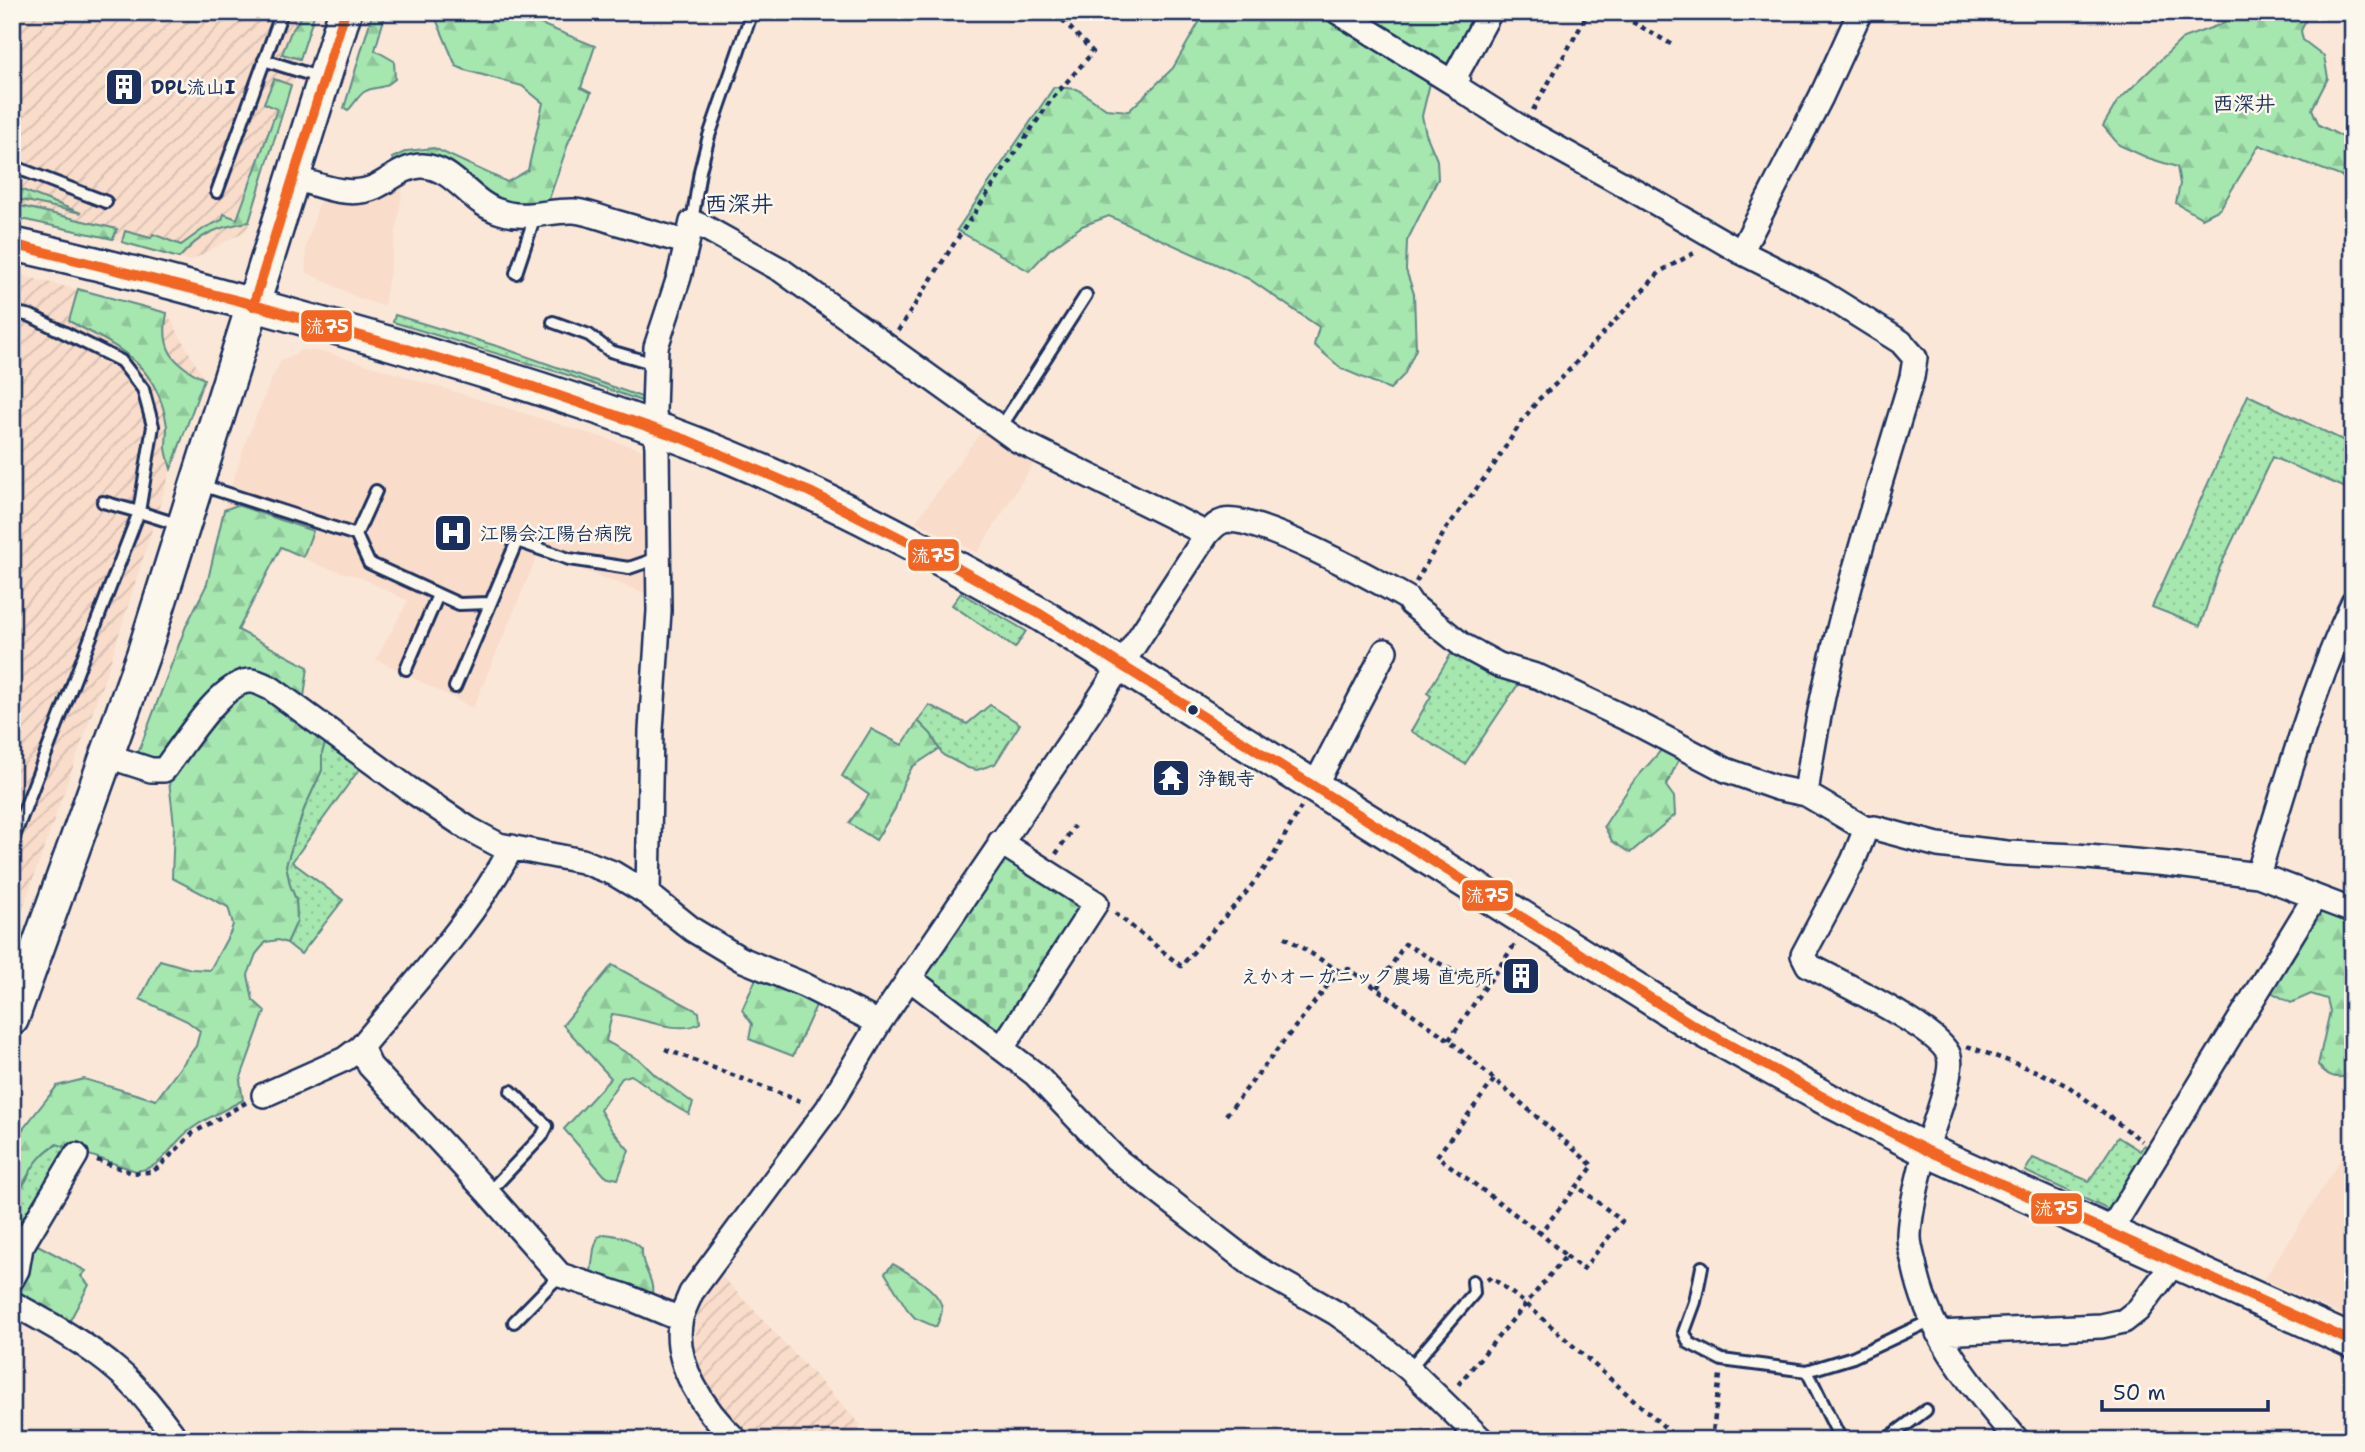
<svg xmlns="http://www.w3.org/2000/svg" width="2365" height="1452" font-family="'Shantell Sans','Klee One',sans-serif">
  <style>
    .built { fill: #f9dcca }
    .industrial { fill: url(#industrial-furrows) }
    .grass { fill: url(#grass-dots); stroke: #608a86; stroke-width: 2 }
    .forest { fill: url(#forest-firs); stroke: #608a86; stroke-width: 2 }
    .cemetery { fill: url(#cemetery-stones); stroke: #608a86; stroke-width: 2 }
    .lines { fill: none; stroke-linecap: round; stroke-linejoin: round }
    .lane-casing { stroke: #1b2f5e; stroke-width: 16 }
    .street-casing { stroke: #1b2f5e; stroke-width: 28 }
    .secondary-casing { stroke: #1b2f5e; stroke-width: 37 }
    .path { stroke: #1b2f5e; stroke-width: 4.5; stroke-dasharray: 5 5; stroke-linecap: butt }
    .lane { stroke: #fbf7ec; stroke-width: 10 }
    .street { stroke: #fbf7ec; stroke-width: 23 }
    .secondary { stroke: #fbf7ec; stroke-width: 32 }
    .bus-1-casing { stroke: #fbf7ec; stroke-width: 16 }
    .bus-1 { stroke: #f26522; stroke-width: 10 }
    .bus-dot { fill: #1b2f5e; stroke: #fbf7ec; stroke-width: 2.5 }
    .labels { text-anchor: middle; stroke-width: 5; stroke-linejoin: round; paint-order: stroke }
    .poi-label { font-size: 19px; font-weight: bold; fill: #1b2f5e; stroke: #fbf7ec; text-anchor: start }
    .neighbourhood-label { font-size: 21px; font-weight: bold; fill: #1b2f5e; stroke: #fbf7ec }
    .quarter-label { font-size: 23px; font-weight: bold; fill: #1b2f5e; stroke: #fbf7ec }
    .line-badge { stroke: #fbf7ec; stroke-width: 2.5 }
    .badge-label { font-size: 19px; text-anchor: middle; font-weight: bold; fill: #fff }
  </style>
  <defs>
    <pattern id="industrial-furrows" width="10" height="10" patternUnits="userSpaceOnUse" patternTransform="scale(1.75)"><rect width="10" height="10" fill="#f9dcca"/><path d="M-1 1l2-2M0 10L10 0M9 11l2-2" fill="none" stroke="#d5bdb0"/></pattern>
    <pattern id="grass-dots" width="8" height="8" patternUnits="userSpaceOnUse" patternTransform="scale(1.75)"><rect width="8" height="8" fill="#a6e6af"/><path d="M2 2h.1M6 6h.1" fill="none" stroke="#8ec699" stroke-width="1.8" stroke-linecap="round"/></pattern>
    <pattern id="forest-firs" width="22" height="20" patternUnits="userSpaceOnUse" patternTransform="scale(1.75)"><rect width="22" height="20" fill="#a6e6af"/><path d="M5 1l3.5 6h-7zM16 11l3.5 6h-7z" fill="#8ec699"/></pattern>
    <pattern id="cemetery-stones" width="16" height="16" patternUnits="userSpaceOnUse" patternTransform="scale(1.75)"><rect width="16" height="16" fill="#a6e6af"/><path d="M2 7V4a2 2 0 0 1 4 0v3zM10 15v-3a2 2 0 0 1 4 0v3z" fill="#8ec699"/></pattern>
  </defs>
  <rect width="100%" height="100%" fill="#fae7d8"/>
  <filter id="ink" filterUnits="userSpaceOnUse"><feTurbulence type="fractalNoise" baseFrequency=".0143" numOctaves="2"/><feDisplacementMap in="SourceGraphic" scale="14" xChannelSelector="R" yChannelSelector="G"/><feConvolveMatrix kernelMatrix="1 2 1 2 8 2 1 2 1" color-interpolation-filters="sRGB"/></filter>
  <g filter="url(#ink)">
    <path class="built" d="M403,187l-19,119 -23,-7 -55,-27v-26l16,-52 45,5z
      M302,350l27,3 320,99 4,144 -115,-42 -65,154 -97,-49 32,-58 -48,-24 -40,-11 -98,-49 24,-76 26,-63 9,-17z
      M987,424l51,32 -61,97 -61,-32z
      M2353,1140v179l-89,-39z"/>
    <path class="industrial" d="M12,12h303l-68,218 -57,31 -77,-22 -101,-22z
      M12,273l155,40 37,66 -33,90 -61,194 -98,275z
      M719,1273l142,152 -18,15h-96l-21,-19 -33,-55 5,-59z"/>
    <path class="grass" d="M395,315l105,32 147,52v4l-76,-27 -178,-54z
      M2248,395l105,50v46l-81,-34 -52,110 -20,59 -48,-19z
      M961,593l65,38 -11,17 -63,-43z
      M1456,646l65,34 -56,84 -54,-33 20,-35 -4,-3z
      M929,705l38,19 23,-19 30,19 -25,40 -18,6 -9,-2 -25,-13 -12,-21 -13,-13z
      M327,736l36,28 -71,98 51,38 -42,54 -14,-11 10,-22 -1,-21 -6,-15 -4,-20 18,-56 18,-39v-17z
      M2118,1137l22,14 4,-6 7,6 -38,61 -88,-41 8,-13 56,23z
      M58,1144l12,5 -58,95v-41l15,-24 8,-18 12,-11z"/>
    <path class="forest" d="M304,12h11l-15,47 -18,-5 8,-20z
      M373,12h13l-11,38 19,11 1,18c-15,13 -20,6 -31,13 -7,5 -10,13 -16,18l-4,-2z
      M433,12h78l84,34 -14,42 10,5 -22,48 -23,67h-22l-127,-41 -5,-9 15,-7 27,-3 73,34 21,-12 15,-67 -21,-17 -57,-16 -9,-4z
      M1205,12h118l108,67 -9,37 4,18 11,26 1,19 -31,62 -1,29 8,24 2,55 -12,26 -14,14 -48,-20 -28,-24 5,-18 -70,-48 -140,-63 -27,10 -33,24 -20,21 -72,-41 97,-143 23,2 29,20 23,2 44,-43z
      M1351,12h135l-35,57z
      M2238,12h71l-8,19 2,9 21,16 4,22 -16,31 7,16 34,17v39l-94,-36 -39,64 -18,9 -26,-15 4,-19 -3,-17 -29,-9 -29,-13 -16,-19 14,-24 66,-64 36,-13z
      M274,79l17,6 -42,137c-32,5 -48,11 -70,36l-57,-16 3,-11 26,7 2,-4 28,11 25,-18 16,-7 2,-6 13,5 40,-110 -13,-6z
      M12,186l69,27 -69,-15z
      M12,204l105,25 -4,10 -101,-22z
      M78,289l89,24c-7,36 5,50 37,66l-33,90c-2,-7 -4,-14 -5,-21 0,-7 1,-15 1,-22 -9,-62 -48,-79 -98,-105z
      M237,505l76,26 -10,26 -22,-10 -43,83 70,37 -5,38 -42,-28 -104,86 -20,-7 49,-130 21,-42 17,-74z
      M253,689l74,47 -5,17v17l-18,39 -18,56 4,20 6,15 1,21 -10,22 -9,-3 -12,2 -10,12 -8,21 5,25 12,11 -25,69 3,20c-20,11 -42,20 -59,35 -17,16 -22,33 -48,36l-79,-27c-24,13 -30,36 -45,59v-60l45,-57 27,-7 72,21 40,-54 4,-15 -13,-10 -47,-22 20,-39 31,9 19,1 21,-39 2,-7 -5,-17 -56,-29 2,-53 -6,-53 53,-68z
      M918,721l13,13 8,15 -27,18 -9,17 -8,25 -19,31 -27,-17 20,-28 -27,-19 29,-47 31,16z
      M1663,748l16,11 -13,27 8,11 1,18 -45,38 -18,-12 -8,-15 29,-44z
      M2318,908l35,8v169l-7,-9c-12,4 -20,-2 -28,-11l12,-54 -3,-12 -16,-5 -20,9 -24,-13z
      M612,965l87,47 1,11c-21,13 -63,-7 -88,-9l-6,27 35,20 14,14 38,28 -4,11c-22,-10 -38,-27 -58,-39l-9,3 -22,32 11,19 18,21 -11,29 -13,-3 -41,-47 47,-51 -48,-53z
      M758,974l60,27 -25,55 -44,-17 3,-15 -10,-14z
      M605,1234c14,2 27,4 37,15 -1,23 15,28 9,52l-61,-22 4,-30 4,-12z
      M34,1243l52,28 -5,5 8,9 -21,39 -56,-33z
      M893,1264c15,9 49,27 49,46 0,5 -4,12 -6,17l-21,-9 -8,-9 -22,-36z"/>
    <path class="cemetery" d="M1004,852l82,51 -85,137 -81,-65z"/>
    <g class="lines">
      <defs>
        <path id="lane" d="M264,60l57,18
          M12,166l94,36
          M217,192l65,-180
          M692,222l8,-51 9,-35 43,-124
          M516,273l19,-57
          M12,312l19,4 90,45 22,28 10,37 -14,86 41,13
          M553,322l36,13 21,16 45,13
          M1001,427l85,-132
          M198,484l158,51 20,-44
          M356,535l13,28 90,41 30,-1
          M406,669l32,-74
          M455,687l62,-146 52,18 60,9 29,-10
          M12,842l127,-330 -36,-10
          M488,1193l54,-57 5,-10 -36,-35
          M1702,1267l-7,35 -11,30 5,11 33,17 85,11
          M514,1322l46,-47
          M1409,1369l65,-76 -1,-12
          M1841,1440l-34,-69 46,-14 79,-37
          M1886,1440l40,-30"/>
        <path id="street" d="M1338,12l120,74
          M1490,12l-33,61 1,13 5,5 60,38 114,63 104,60 80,40 80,50 14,16 -3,19c-41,138 -87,274 -106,417
          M292,177c26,8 57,22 83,10 15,-7 31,-22 48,-21 31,2 45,34 72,44 30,12 50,0 79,1 13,1 28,7 41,11 24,7 48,14 71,20
          M1741,252l80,-155 39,-85
          M108,756l43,14h13c17,-22 59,-91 87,-89 6,0 15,5 21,8l137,100 60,40 30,16 83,16 31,12 35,21 45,36 48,29 63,26 75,38
          M1314,787l71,-136
          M1866,829l-13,32 -50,94 5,10c27,15 133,64 141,91 5,17 -15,69 -21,87 -7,23 -19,71 -19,94 0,8 3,18 5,26 14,73 57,121 103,177
          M1000,842l96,61 -94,145
          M2258,875c28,-91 54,-185 95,-272
          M648,894l3,-164 8,-119 -2,-164 -3,-36 2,-64 23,-70 13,-55 12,5 77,43 236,170 190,94
          M909,978l126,96 81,85 139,108 81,46 34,24 39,32 73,71
          M361,1047l9,19 118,127 72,82 65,21 55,23
          M264,1095l81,-36 16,-12c53,-64 112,-126 151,-200
          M2109,1233l206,-336
          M21,1247l55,-92
          M12,1255l9,-8 -4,23 -5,9
          M12,1303c36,20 74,40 105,67 24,20 42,46 60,70
          M1938,1333l163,-7 23,-5 14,-11 36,-47
          M736,1440c-31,-28 -65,-78 -55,-122 2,-8 7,-17 10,-25l137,-185 51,-85 210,-309 118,-180c5,-5 9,-11 17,-13 29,-8 154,60 183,77l4,6 51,41 37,20 40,12 97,46 90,47 51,18 29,6 60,35 9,-1 63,17 69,8 69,3 92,8 90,11 95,36"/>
        <path id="secondary" d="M12,244c122,27 243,61 363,95 120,35 240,71 355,118 108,45 209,100 310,157l650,409 144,80 92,47 427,192
          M12,1019l131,-364 202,-643"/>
      </defs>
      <use href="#lane" class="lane-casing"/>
      <use href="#street" class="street-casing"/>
      <use href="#secondary" class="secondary-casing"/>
      <path class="path" d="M1615,12l56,32
        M1533,110l56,-98
        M898,331l61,-95 92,-136 42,-48 -38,-40
        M1416,582l30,-53 46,-61 30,-47 16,-21 21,-19 102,-110 37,-20
        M1056,854l18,-28
        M1115,913l66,53 64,-72 26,-34 30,-53
        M1285,937l54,34
        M1377,988l28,-44 79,44
        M1449,1040l66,-96
        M1967,1046l69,25 32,15 74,55
        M665,1049l140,54
        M1494,1080l-57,76 103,77
        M1226,1115l113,-144 10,-2 100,71 144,126 -53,67 26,23 -109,130
        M97,1160l35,13 19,-1 8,-5 34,-34 54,-31
        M1566,1256l17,13 39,-48 -45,-35
        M1487,1280l4,-3 35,27 153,136
        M1712,1440l8,-65"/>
      <use href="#lane" class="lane"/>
      <use href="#street" class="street"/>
      <use href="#secondary" class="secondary"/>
      <defs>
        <path id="bus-1" d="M12,244l228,57 270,78 177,61 123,52 116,59 114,63 650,409 144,80 92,47 427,192
          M253,306l92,-294"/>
      </defs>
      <use href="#bus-1" class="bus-1-casing"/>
      <use href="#bus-1" class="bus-1"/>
    </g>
  </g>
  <defs>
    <symbol id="building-square" viewBox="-11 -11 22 22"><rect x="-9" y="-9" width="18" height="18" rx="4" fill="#1b2f5e" stroke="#fbf7ec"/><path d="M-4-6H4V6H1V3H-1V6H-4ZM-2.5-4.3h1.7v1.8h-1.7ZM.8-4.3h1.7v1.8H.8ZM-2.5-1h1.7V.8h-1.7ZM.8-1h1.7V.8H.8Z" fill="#fff"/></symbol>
    <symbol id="hospital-square" viewBox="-11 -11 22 22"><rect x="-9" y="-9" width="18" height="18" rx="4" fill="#1b2f5e" stroke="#fbf7ec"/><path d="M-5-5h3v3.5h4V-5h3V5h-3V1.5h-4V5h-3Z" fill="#fff"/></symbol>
    <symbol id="temple-square" viewBox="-11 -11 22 22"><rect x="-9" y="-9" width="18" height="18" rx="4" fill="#1b2f5e" stroke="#fbf7ec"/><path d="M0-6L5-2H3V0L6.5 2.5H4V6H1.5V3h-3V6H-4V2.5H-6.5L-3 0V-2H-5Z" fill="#fff"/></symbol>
  </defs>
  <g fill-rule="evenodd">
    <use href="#building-square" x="102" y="65" width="44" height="44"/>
    <use href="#hospital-square" x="431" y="511" width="44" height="44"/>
    <use href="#temple-square" x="1149" y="756" width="44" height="44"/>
    <use href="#building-square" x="1499" y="954" width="44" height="44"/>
  </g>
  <circle class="bus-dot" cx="1193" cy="710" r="6"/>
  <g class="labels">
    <g class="poi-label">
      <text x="151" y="94">DPL流山I</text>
      <text x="480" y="540">江陽会江陽台病院</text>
      <text x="1198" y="785">浄観寺</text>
      <text x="1494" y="983" text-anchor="end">えかオーガニック農場 直売所</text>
    </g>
    <g class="neighbourhood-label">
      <text x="2244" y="111">西深井</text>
    </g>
    <g class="quarter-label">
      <text x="739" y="212">西深井</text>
    </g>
  </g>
  <g class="line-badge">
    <rect x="300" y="309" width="53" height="34" rx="7" fill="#f26522"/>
    <rect x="907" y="538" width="53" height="34" rx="7" fill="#f26522"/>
    <rect x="1461" y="879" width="53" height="33" rx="7" fill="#f26522"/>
    <rect x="2030" y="1192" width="53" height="33" rx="7" fill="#f26522"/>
  </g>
  <g class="badge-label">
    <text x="327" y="333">流75</text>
    <text x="933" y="562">流75</text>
    <text x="1487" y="902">流75</text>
    <text x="2056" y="1215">流75</text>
  </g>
  <rect width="2365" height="1452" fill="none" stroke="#fbf7ec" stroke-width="42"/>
  <rect x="21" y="21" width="2323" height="1410" fill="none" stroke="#1b2f5e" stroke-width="2.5" filter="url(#ink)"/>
  <path d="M2102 1400v10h166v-10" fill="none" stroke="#1b2f5e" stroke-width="3.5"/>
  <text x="2113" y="1400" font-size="21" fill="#1b2f5e" stroke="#fbf7ec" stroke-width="5" paint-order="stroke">50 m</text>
</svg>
